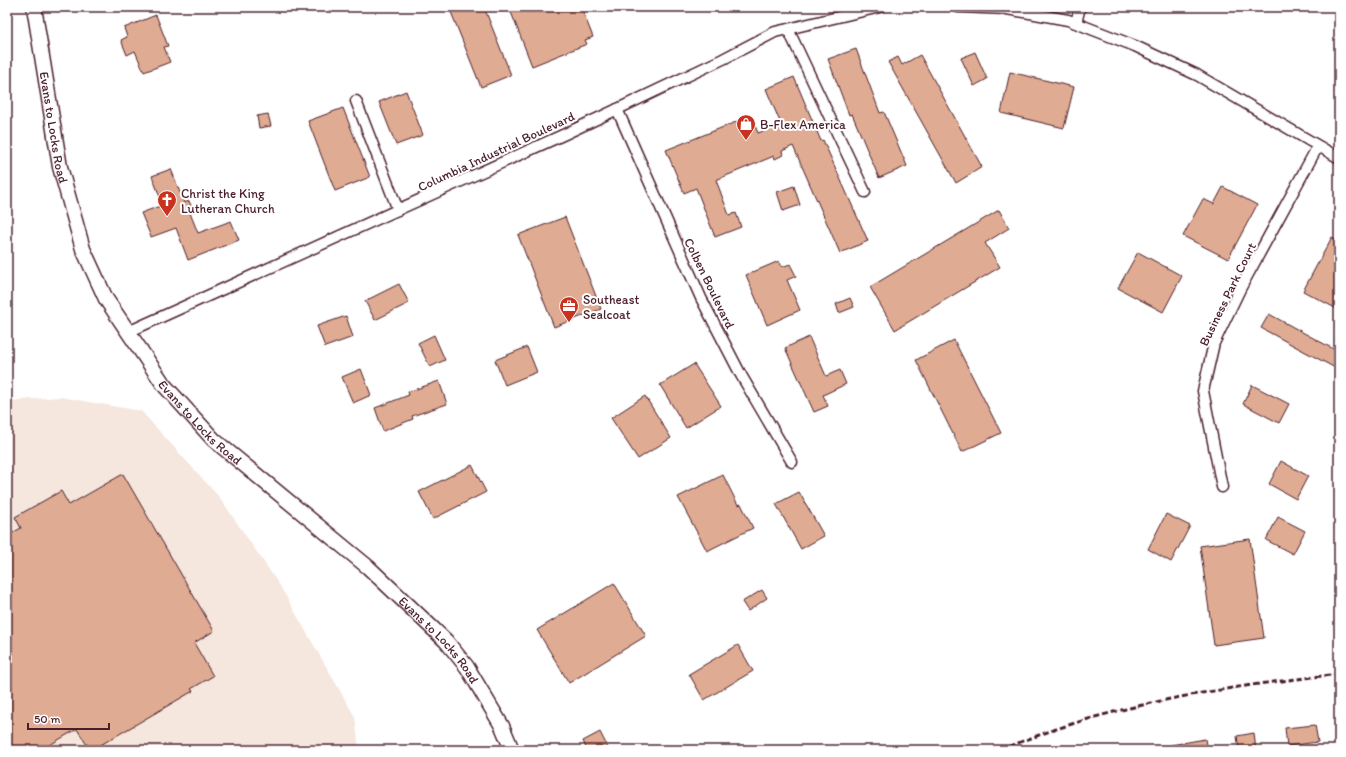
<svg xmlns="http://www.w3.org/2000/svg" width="1346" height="757" font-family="Itim,sans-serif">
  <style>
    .built { fill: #f5e6de }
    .building { fill: #dfab92; stroke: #4a1f2b }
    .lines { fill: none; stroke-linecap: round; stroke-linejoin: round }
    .street-casing { stroke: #4a1f2b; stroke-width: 13 }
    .secondary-casing { stroke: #4a1f2b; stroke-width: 17 }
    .street { stroke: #fff; stroke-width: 10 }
    .secondary { stroke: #fff; stroke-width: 14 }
    .rail { stroke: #4a1f2b; stroke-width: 3; stroke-dasharray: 6 3; stroke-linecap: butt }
    .labels { text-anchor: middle; stroke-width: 4; stroke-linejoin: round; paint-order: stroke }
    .poi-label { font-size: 13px; fill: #4a1f2b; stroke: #fff; text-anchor: start }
    .street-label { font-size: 13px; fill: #4a1f2b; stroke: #fff }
  </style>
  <rect width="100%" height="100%" fill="#fff"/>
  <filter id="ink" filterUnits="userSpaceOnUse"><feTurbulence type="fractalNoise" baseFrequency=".025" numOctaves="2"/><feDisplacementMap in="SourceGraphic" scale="8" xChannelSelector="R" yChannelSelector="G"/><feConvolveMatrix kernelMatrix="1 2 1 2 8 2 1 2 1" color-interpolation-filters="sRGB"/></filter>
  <g filter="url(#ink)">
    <path class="built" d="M60,397l81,14 79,87 60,88 75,131 4,33h-352v-349z"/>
    <path class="building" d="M449,7h35l27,68 -30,12z
      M509,7h72l12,30 -8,3 2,4 -55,22z
      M156,15l12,31 -4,1 6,15 -26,10 -9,-21 -8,4 -6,-15 6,-3 -3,-9z
      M856,49l24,64 4,-1 23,54 -28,12 -27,-64 -3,1 -21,-56z
      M975,52l12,27 -13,7 -13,-28z
      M920,55l62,112 -26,16 -68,-121 10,-5 4,8z
      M1010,72l64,15 -10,41 -63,-15z
      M794,77l27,64 2,-1 45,101 -28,12 -47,-107 -11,5 1,4 -8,4 -1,-3 -58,24 13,35 7,-2 5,14 -26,10 -19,-49 -12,5 -18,-43 85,-34 7,17 23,-9 -15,-35z
      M406,91l17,44 -27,10 -17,-43z
      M343,108l27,69 -35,14 -27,-70z
      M268,114l3,12 -12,2 -2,-12z
      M171,169l13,34 5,-2 5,11 -4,1 8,20 33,-12 8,19 -51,20 -12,-32 -25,9 -10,-24 22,-8 -11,-29z
      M794,186l6,19 -17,6 -6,-19z
      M1223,187l34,18 -29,54 -45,-23 20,-37 11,5z
      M999,210l10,18 -24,15 15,24 -105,63 -25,-43z
      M565,217l36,92 -47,18 -36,-92z
      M1332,237l7,4v69l-36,-19z
      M1138,252l44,24 -19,36 -45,-24z
      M779,261l3,6 8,-3 6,12 -9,4 13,30 -33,15 -21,-50z
      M399,284l10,19 -34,17 -10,-19z
      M850,298l4,9 -15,6 -3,-9z
      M1269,314l70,38v18l-78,-42z
      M346,316l7,21 -28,10 -8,-21z
      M434,335l11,25 -15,7 -12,-24z
      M809,337l17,39 14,-6 6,14 -23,11 5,11 -14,6 -29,-64z
      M954,340l47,93 -39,19 -46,-92z
      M527,347l10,25 -32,13 -10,-25z
      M694,364l27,42 -35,22 -26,-43z
      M361,369l10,26 -18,8 -11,-26z
      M439,381l8,23 -35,12 1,3 -30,12 -8,-23 34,-13 -1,-3z
      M1252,385l37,19 -10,19 -36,-19z
      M645,396l26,42 -33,21 -27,-41z
      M1281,461l27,15 -12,23 -27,-15z
      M472,465l14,27 -53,27 -14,-27z
      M123,474l91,157 -20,12 19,33 -22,13 2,2 -101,59h-2l-13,-21 -36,21h-34v-214l14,-8 -6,-11 46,-26 8,14z
      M723,475l15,30 3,-1 12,24 -46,23 -29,-54z
      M799,492l25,44 -23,13 -25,-45z
      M1166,514l24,12 -19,36 -23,-13z
      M1278,517l27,14 -12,23 -27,-14z
      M1250,539l14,99 -50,7 -14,-99z
      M614,583l32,53 -77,47 -32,-53z
      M762,590l5,8 -19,13 -6,-9z
      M738,645l15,26 -49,29 -15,-26z
      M1315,725l3,17 -31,4 -2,-18z
      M600,732l9,18h-22l-4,-9z
      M1254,733l2,17h-17l-2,-14z
      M1205,739l2,11h-35l-1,-5z"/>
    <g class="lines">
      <defs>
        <path id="street" d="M958,7l49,2 61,11 67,26 62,29 142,83
          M1076,23l4,-16
          M788,29l77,163
          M356,101l42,109
          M617,109l84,189 40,77 51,87
          M128,332l437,-198 158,-75 52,-27 105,-25
          M1222,487l-19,-96 11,-48 26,-54 78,-143"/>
        <g id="secondary">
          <path id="s1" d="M34,7l26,160 23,82 23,50 58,86 50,55 154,127 78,74 21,26 35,59 10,24"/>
        </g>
      </defs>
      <use href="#street" class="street-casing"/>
      <use href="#secondary" class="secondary-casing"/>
      <use href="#street" class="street"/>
      <use href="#secondary" class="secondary"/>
      <path class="rail" d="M1001,750c108,-46 223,-63 338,-76"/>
    </g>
  </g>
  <defs>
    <symbol id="shop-pin" viewBox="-11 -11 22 30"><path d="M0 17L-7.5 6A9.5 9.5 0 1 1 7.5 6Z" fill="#c8321e" stroke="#fff"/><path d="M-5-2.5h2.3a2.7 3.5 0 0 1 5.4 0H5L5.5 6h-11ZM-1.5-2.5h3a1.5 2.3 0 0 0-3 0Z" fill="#fff"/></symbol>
    <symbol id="church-pin" viewBox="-11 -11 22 30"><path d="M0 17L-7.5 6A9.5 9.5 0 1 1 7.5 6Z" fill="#c8321e" stroke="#fff"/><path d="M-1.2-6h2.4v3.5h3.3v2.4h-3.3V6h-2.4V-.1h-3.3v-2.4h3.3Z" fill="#fff"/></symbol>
    <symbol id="office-pin" viewBox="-11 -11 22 30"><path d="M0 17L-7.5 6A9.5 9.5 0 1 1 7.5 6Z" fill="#c8321e" stroke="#fff"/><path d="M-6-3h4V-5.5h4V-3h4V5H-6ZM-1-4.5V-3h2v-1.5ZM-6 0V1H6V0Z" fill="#fff"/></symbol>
  </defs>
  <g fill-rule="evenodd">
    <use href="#shop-pin" x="735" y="113" width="22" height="30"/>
    <use href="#church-pin" x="156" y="189" width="22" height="30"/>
    <use href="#office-pin" x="558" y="295" width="22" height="30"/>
  </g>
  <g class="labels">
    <g class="poi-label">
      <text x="760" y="129">B-Flex America</text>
      <text x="181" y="198">Christ the King<tspan x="181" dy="15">Lutheran Church</tspan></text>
      <text x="583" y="304">Southeast<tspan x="583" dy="15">Sealcoat</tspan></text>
    </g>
    <g class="street-label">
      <text dy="5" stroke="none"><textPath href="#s1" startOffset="122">Evans to Locks Road</textPath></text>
      <text transform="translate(496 151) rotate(-25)" y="5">Columbia Industrial Boulevard</text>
      <text transform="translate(710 283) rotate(64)" y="5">Colben Boulevard</text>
      <text transform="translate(1227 294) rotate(-64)" y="5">Business Park Court</text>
      <text dy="5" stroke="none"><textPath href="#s1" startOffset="458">Evans to Locks Road</textPath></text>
      <text dy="5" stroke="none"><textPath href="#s1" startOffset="782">Evans to Locks Road</textPath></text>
    </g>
  </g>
  <rect width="1346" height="757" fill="none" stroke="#fff" stroke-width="24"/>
  <rect x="12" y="12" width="1322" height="733" fill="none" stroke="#4a1f2b" stroke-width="1.5" filter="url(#ink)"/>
  <path d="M28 723v6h81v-6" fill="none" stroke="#4a1f2b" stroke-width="2"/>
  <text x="34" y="723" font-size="12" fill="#4a1f2b" stroke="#ffffff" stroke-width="3" paint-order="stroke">50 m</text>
</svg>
